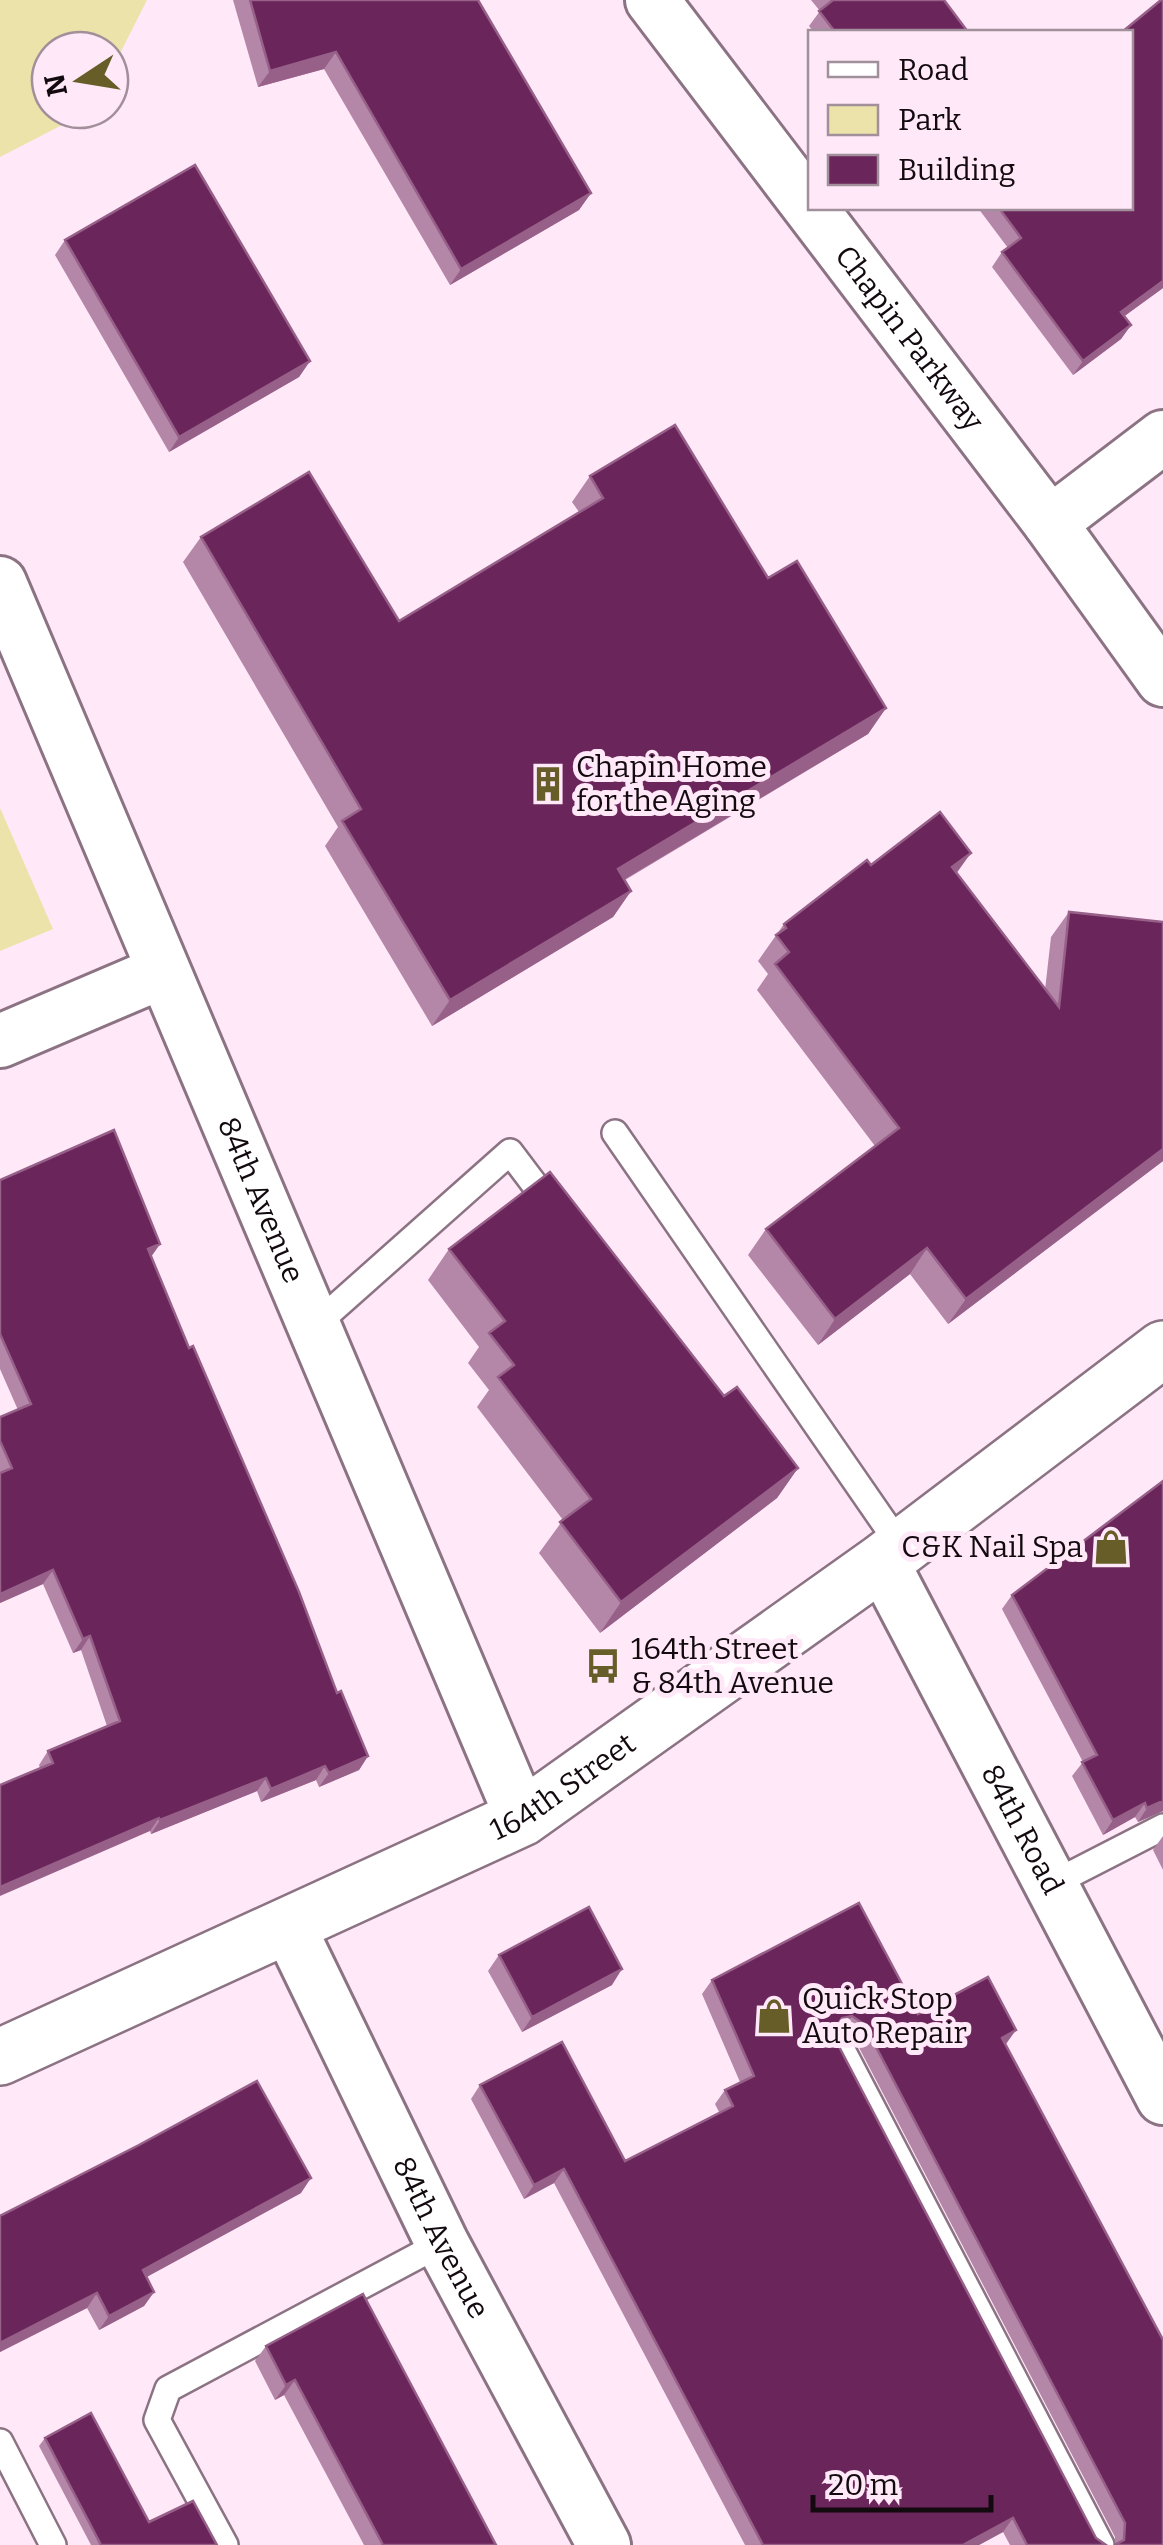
<svg xmlns="http://www.w3.org/2000/svg" width="1163" height="2545" font-family="Bitter,serif">
  <style>
    .green { fill: #ece3aa }
    .lines { fill: none; stroke-linecap: round; stroke-linejoin: round }
    .lane-casing { stroke: #8c7384; stroke-width: 30 }
    .street-casing { stroke: #8c7384; stroke-width: 58 }
    .secondary-casing { stroke: #8c7384; stroke-width: 60 }
    .lane { stroke: #fff; stroke-width: 25 }
    .street { stroke: #fff; stroke-width: 52 }
    .secondary { stroke: #fff; stroke-width: 55 }
    .wall { fill: #b486a8 }
    .shaded-wall { fill: #976089 }
    .building { fill: #6a255a; stroke: #976089; stroke-width: 2.5 }
    .labels { text-anchor: middle; stroke-width: 10; stroke-linejoin: round; paint-order: stroke }
    .street-label { font-size: 30px; fill: #130a10; stroke: #ffe8f7 }
    .poi-label { font-size: 30px; fill: #130a10; stroke: #ffe8f7; text-anchor: start }
  </style>
  <rect width="100%" height="100%" fill="#ffe8f7"/>
  <path class="green" d="M0,0h147l-37,73v-23h-60v60h41l-91,47z
    M0,808l53,121 -53,22z"/>
  <g class="lines">
    <defs>
      <path id="lane" d="M615,1133l286,414
        M313,1327l197,-175 43,57
        M1050,1885l113,-58
        M840,2046l261,499
        M0,2442l53,103
        M225,2545l-68,-125 11,-31 274,-146"/>
      <g id="street">
        <path id="s1" d="M652,0l398,523 113,157"/>
        <path d="M1050,523l113,-86"/>
        <path id="s2" d="M0,583l522,1235"/>
        <path d="M0,1041l162,-69"/>
        <path id="s3" d="M882,1562l281,536"/>
        <path id="s4" d="M288,1925l154,318 162,302"/>
      </g>
      <g id="secondary">
        <path id="s5" d="M0,2057l522,-239 360,-256 281,-213"/>
      </g>
    </defs>
    <use href="#lane" class="lane-casing"/>
    <use href="#street" class="street-casing"/>
    <use href="#secondary" class="secondary-casing"/>
    <use href="#lane" class="lane"/>
    <use href="#street" class="street"/>
    <use href="#secondary" class="secondary"/>
  </g>
  <path class="wall" d="M233,0h245l113,193 -12,17 -129,75 -126,-216 -66,18z
    M811,0h133l24,32h-154l-5,-6 11,-15z
    M1163,0v288l-39,28 7,9 -10,14 -48,36 -81,-108 10,-15 6,-4 -30,-40h152z
    M65,240l245,121 -11,16 -130,75 -114,-197z
    M590,476l178,102 118,130 -18,26 -243,146 6,11 -18,26 -181,109 -107,-180 13,-19 -155,-265 18,-25 198,84 180,-109 -7,-10z
    M871,865l85,8 89,117 6,-53 18,-25 94,249 -215,163 -38,-50 -92,71 -70,-90 18,-26 109,-83 -118,-156 11,-16 -10,-13 26,-37z
    M0,1180l160,64 -9,13 38,91 148,345 31,63 -9,14 -40,17 -3,-7 -55,22 -4,-11 -106,43 -1,-3 -110,-63 -1,-3 9,-14 59,-25 -26,-76 -8,3 -30,-69 -43,19v-186l18,-7 -18,-41z
    M449,1249l275,147 74,72 -21,30 -177,135 -61,-80 24,-33 -86,-113 12,-17 -21,-27 11,-16 -51,-67z
    M1163,1481v330l-25,11 -3,-5 -32,18 -31,-59 11,-14 -81,-153 10,-14z
    M1163,1836v34l-10,-20z
    M499,1955l113,30 -90,47 -34,-61z
    M712,1980l206,34 88,31 157,500 -48,-1v-7l-261,-499 -12,-8 -8,2 1,7 261,499 10,7h-96l-7,-13 -24,13h-234l-191,-362 -30,16 -53,-100 9,-14 145,76 94,-49 -4,-8 10,-14 15,-8 -38,-88z
    M301,2193l-155,84 8,15 -10,14 -45,24 -12,-22 -87,44v-136z
    M266,2346l230,199h-132l-80,-150 -9,5 -20,-39z
    M45,2438l104,84 68,23h-126l-52,-99z"/>
  <path class="shaded-wall" d="M336,52l-12,17 -66,18 12,-16z
    M591,193l-12,17 -129,75 11,-16z
    M1163,281v7l-52,38 10,-14z
    M1131,325l-10,14 -48,36 10,-14z
    M310,361l-11,16 -130,75 10,-15z
    M886,708l-18,26 -268,160 18,-25z
    M971,853l-18,25 -1,-11z
    M631,891l-18,26 -181,109 18,-26z
    M1163,1149v12l-215,163 18,-25z
    M160,1244l-10,14 -2,-9z
    M927,1248l-17,26 -92,71 17,-26z
    M798,1468l-21,30 -177,135 21,-31z
    M53,1570l-10,14 -43,19v-9z
    M90,1636l-9,14 -8,3 10,-14z
    M368,1756l-9,14 -40,17 10,-14z
    M325,1766l-9,14 -55,22 10,-13z
    M266,1778l-9,13 -106,43 9,-14z
    M1163,1801v10l-25,11 9,-14z
    M1145,1803l-10,14 -32,18 10,-15z
    M159,1818l-9,13 -150,65v-9z
    M622,1969l-10,16 -90,47 10,-15z
    M852,2016l-10,14 -10,2 10,-14z
    M1016,2030l-10,14 -4,-6z
    M564,2169l-10,14 -30,16 10,-14z
    M311,2178l-10,15 -169,92 11,-15z
    M154,2292l-10,14 -45,24 10,-14z
    M97,2293l-10,15 -87,44v-9z
    M295,2380l-11,15 -9,5 11,-15z
    M1013,2518l-10,14 -24,13h-16z"/>
  <path class="building" d="M250,0h228l113,193 -130,76 -125,-217 -66,19z
    M833,0h111l24,32h-133l-16,-21z
    M1161,0h2v281l-42,31 10,13 -48,36 -81,-109 19,-14 -22,-30h131v-176h-8z
    M195,165l115,196 -131,76 -114,-197z
    M675,425l93,153 29,-17 89,147 -268,161 13,22 -181,109 -108,-179 19,-12 -160,-272 108,-65 90,149 204,-123 -13,-22z
    M940,812l31,41 -19,14 107,140 10,-95 94,10v227l-197,150 -39,-51 -92,71 -69,-90 133,-101 -124,-164 14,-12 -13,-17 10,-7 -2,-4 83,-64 4,5z
    M114,1130l46,114 -12,5 41,99 4,-2 106,246 38,101 4,-2 27,65 -39,17 -4,-7 -54,23 -5,-11 -106,42 -1,-2 -159,69v-102l53,-22 -5,-12 72,-30 -30,-85 -7,3 -30,-69 -53,24v-121l12,-5 -12,-27v-24l31,-13 -31,-70v-154z
    M550,1172l174,224 13,-9 61,81 -177,134 -61,-80 31,-23 -93,-122 16,-12 -25,-32 16,-12 -56,-72z
    M1163,1481v320l-16,7 -2,-5 -32,17 -31,-58 15,-7 -85,-160z
    M859,1903l59,111 70,-37 28,53 -14,8 161,302v205h-49l10,-5 1,-17 -261,-499 -12,-8 -10,2 -8,12 1,9 261,499 10,7h-79l-14,-27 -50,27h-200l-199,-376 -30,16 -54,-100 82,-43 63,119 108,-55 -8,-16 29,-14 -42,-96z
    M589,1907l33,62 -90,48 -33,-62z
    M257,2081l54,97 -168,92 11,22 -45,24 -12,-23 -97,50v-127l139,-71z
    M363,2294l133,251h-113l-88,-165 -9,5 -20,-39z
    M91,2413l58,109 44,-21 24,44h-116l-56,-107z"/>
  <defs>
    <symbol id="building-bare" viewBox="-9 -9 18 18"><path d="M-4-6H4V6H1V3H-1V6H-4ZM-2.5-4.3h1.7v1.8h-1.7ZM.8-4.3h1.7v1.8H.8ZM-2.5-1h1.7V.8h-1.7ZM.8-1h1.7V.8H.8Z" fill="#665d29" stroke="#ffe8f7" stroke-width="2.5" paint-order="stroke"/></symbol>
    <symbol id="shop-bare" viewBox="-9 -9 18 18"><path d="M-5-2.5h2.3a2.7 3.5 0 0 1 5.4 0H5L5.5 6h-11ZM-1.5-2.5h3a1.5 2.3 0 0 0-3 0Z" fill="#665d29" stroke="#ffe8f7" stroke-width="2.5" paint-order="stroke"/></symbol>
    <symbol id="bus-bare" viewBox="-9 -9 18 18"><path d="M-5-6H5V4H4V6H2V4H-2V6H-4V4H-5ZM-3.5-4V0h7V-4ZM-3.5 1.2v1.5H-2V1.2ZM2 1.2v1.5H3.5V1.2Z" fill="#665d29" stroke="#ffe8f7" stroke-width="2.5" paint-order="stroke"/></symbol>
  </defs>
  <g fill-rule="evenodd">
    <use href="#building-bare" x="523" y="759" width="50" height="50"/>
    <use href="#shop-bare" x="1086" y="1522" width="50" height="50"/>
    <use href="#bus-bare" x="578" y="1641" width="50" height="50"/>
    <use href="#shop-bare" x="749" y="1991" width="50" height="50"/>
  </g>
  <g class="labels">
    <g class="street-label">
      <text dy="10" stroke="none"><textPath href="#s1" startOffset="425">Chapin Parkway</textPath></text>
      <text dy="10" stroke="none"><textPath href="#s2" startOffset="670">84th Avenue</textPath></text>
      <text dy="10" stroke="none"><textPath href="#s5" startOffset="625">164th Street</textPath></text>
      <text dy="10" stroke="none"><textPath href="#s3" startOffset="302">84th Road</textPath></text>
      <text dy="10" stroke="none"><textPath href="#s4" startOffset="348">84th Avenue</textPath></text>
    </g>
    <g class="poi-label">
      <text x="576" y="777">Chapin Home<tspan x="576" dy="34">for the Aging</tspan></text>
      <text x="1083" y="1557" text-anchor="end">C&amp;K Nail Spa</text>
      <text x="631" y="1659">164th Street<tspan x="631" dy="34">&amp; 84th Avenue</tspan></text>
      <text x="802" y="2009">Quick Stop<tspan x="802" dy="34">Auto Repair</tspan></text>
    </g>
  </g>
  <rect x="808" y="30" width="325" height="180" fill="#ffe8f7" stroke="#a18f9b" stroke-width="2.5"/>
  <rect x="828" y="62" width="50" height="15" fill="#ffffff" stroke="#a18f9b" stroke-width="2.5"/>
  <text x="898" y="80" font-size="30" fill="#130a10">Road</text>
  <rect x="828" y="105" width="50" height="30" fill="#ece3aa" stroke="#a18f9b" stroke-width="2.5"/>
  <text x="898" y="130" font-size="30" fill="#130a10">Park</text>
  <rect x="828" y="155" width="50" height="30" fill="#6a255a" stroke="#a18f9b" stroke-width="2.5"/>
  <text x="898" y="180" font-size="30" fill="#130a10">Building</text>
  <g transform="translate(80 80) rotate(258)"><circle r="48" fill="#ffe8f7" stroke="#a18f9b" stroke-width="2.5"/>
  <path d="M0-8L18 38L0 25L-18 38Z" fill="#665d29"/>
  <text y="-15" font-size="28" font-weight="bold" text-anchor="middle" fill="#130a10">N</text>
  </g>
  <path d="M813 2495v15h178v-15" fill="none" stroke="#130a10" stroke-width="5"/>
  <text x="828" y="2495" font-size="30" fill="#130a10" stroke="#ffe8f7" stroke-width="8" paint-order="stroke">20 m</text>
</svg>
